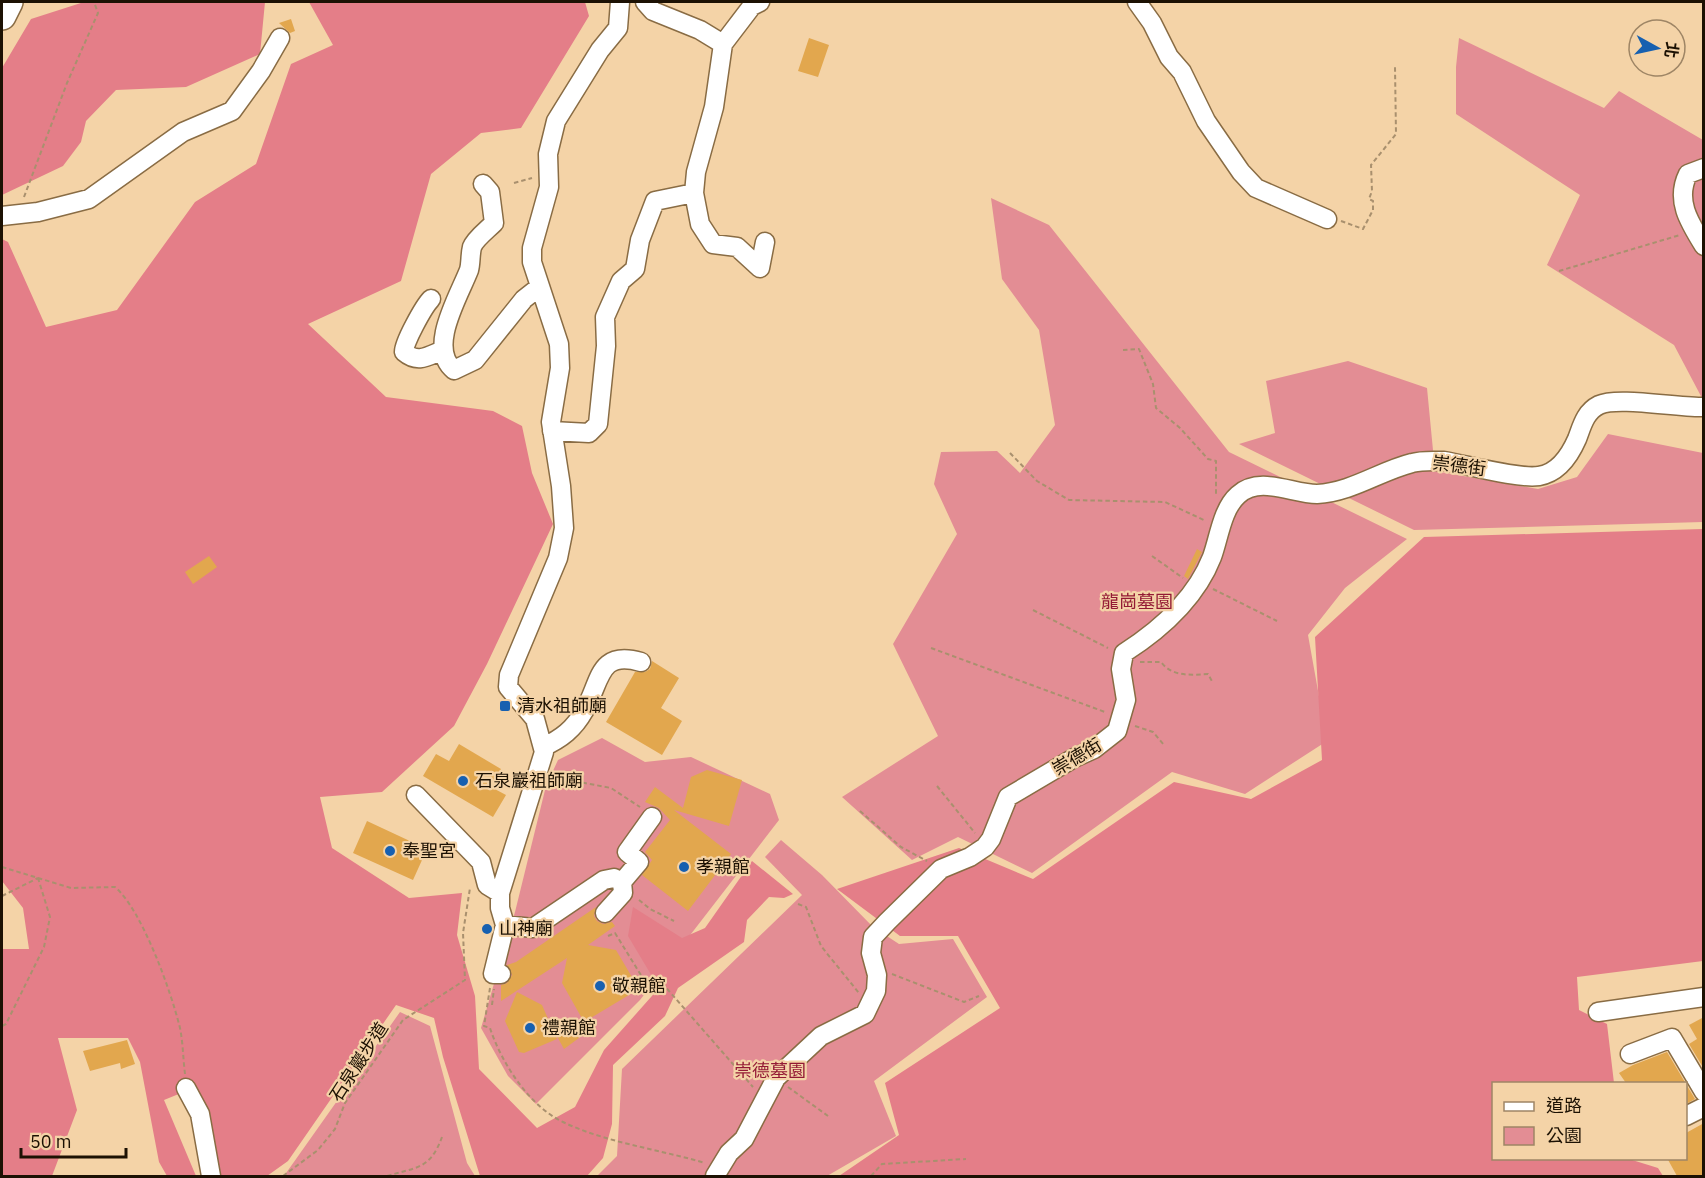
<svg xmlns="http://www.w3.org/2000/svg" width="1705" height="1178" font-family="'IBM Plex Sans','Noto Sans TC',sans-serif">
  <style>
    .green { fill: #e38d94 }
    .forest { fill: #e47e88 }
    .building { fill: #e2a74e }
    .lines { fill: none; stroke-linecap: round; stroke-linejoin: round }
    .minor-casing { stroke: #896c44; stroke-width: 21 }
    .highway-casing { stroke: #896c44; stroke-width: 30 }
    .path { stroke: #a9906e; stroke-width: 2; stroke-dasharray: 4.5 3; stroke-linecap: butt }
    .minor { stroke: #fff; stroke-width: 18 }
    .highway { stroke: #fff; stroke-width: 27 }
    .poi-dot { fill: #1760b0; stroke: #f4d3a7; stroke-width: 2 }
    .labels { text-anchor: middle; stroke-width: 4.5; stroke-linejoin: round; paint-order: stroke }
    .street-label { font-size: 18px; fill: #1c1103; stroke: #f4d3a7 }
    .park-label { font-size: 18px; fill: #931935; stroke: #f4d3a7 }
    .poi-label { font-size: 18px; fill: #1c1103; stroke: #f4d3a7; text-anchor: start }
  </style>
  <rect width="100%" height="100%" fill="#f4d3a7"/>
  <path class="green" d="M1459,38l145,70 15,-17 84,49v260l-29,-55 -127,-80 33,-70 -124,-81v-47z
    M991,198l58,27 180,227 178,87 -62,49 -37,47 19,106 -82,53 -73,-22 -140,101 -74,-36 -46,23 -70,-63 96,-61 -45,-92 64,-110 -23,-50 7,-32 56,-1 23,22 35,-48 -16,-95 -37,-51z
    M1348,361l79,27 8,83 103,18 39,-12 31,-43 95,19v69l-289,8 -175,-86 36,-11 -9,-52z
    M602,738l43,24 46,-5 79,37 9,26 -139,180 -104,104 -28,-28 -27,-48 34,-116 31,-126 12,-26z
    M781,840l41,35 51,52 26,17 54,-5 34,58 -113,84 22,55 -69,40h-230l20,-20 5,-87 180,-174 -37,-38z
    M400,1012l30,14 37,137 8,13h-191z"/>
  <path class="forest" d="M84,2h181l-5,52 -74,33 -70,3 -30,31 -5,21 -18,24 -61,29v-127l29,-49z
    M309,2h276l4,14 -68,112 -40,5 -50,41 -30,107 -93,43 78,73 107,14 29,15 10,47 21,51 -66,140 -33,62 -72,66 -62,5 12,51 77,50 53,-5 -5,42 18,61 4,73 58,59 38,-21 29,-57 55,-62 -31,-52 5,-29 49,31 23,-10 47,-67 41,33 -9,4 -15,-1 -22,23 -3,22 -66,46 -13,28 -52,49 -1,59 -9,34 -16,18h-107l-37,-119 -9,-39 -38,-13 -108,156 -21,15h-51l-25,-87 -27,11 32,76h-29l-8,-14 -19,-100 -12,-24h-70l19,72 -25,66h-50v-227h27l-6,-41 -21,-27v-642l6,3 38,85 71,-17 78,-108 61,-38 35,-100 42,-19z
    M1703,529v432l-126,16 2,33 28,14 7,59 -120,1v74l135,1 29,9 5,8h-824l60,-41 -14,-52 115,-75 -42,-72h-58l-63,-47 122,-41 74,31 141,-97 77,17 71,-39 -7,-123 109,-100z"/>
  <path class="building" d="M291,19l4,12 -5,2 -11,-10z
    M809,38l20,7 -11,32 -20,-6z
    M1197,549l5,3 -14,27 -4,-3z
    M209,556l8,11 -24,17 -8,-12z
    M652,661l27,17 -18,30 21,13 -20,34 -56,-33 29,-50h10l5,-3z
    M459,744l42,25 -10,18 15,8 -13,22 -70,-41 13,-22 13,7z
    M707,770l35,10 -13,46 -55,-16 57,44 -43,57 -46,-36 10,-15 -7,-8 25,-32 -11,-12 -14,-6 10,-15 28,21 8,-31z
    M367,821l60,28 -14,31 -60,-27z
    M596,907l-2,9 3,5 6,3 9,-2 3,4 -27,19 28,5 23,39 -55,33 -22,-39 5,-25 -66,43v-16l6,-2 5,-8 -5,-10 9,-3z
    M517,992l25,13 15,34 -33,14 -5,-1 -14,-31z
    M1704,1017v52l-15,-25 8,-5 -8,-14z
    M569,1024l10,14 -15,11 -10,-18z
    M127,1040l8,24 -14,5 -1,-6 -30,8 -7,-20z
    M1667,1052l28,47 -9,5v-21h-60l-7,-10 14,-8z
    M1704,1123v53h-27l-10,-18h19v-25z"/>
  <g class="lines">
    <defs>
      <path id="minor" d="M645,2l8,9 47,19 23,14
        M760,2l-8,4 -29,38 -9,63 -18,65 -2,21 6,31 13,20 24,3 23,21 5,-26
        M1137,2l15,21 17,34 13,15 24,49 35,51 15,16 71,31
        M1704,168l-16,6c-13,26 1,48 16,72
        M483,184l7,8 4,31c-7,7 -19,16 -22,24 -2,8 -1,16 -3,23 -10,26 -42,78 -15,100l21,-10 49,-61 14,-11
        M2,216l36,-4 51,-13 94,-67 49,-21 29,-40 19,-33
        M431,299c-7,7 -28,45 -27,53 14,12 24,4 39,-2
        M552,431l37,2 9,-9 8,-78 -1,-29 16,-36 14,-12 5,-29 15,-39 39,-8
        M543,747c18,-8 31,-18 41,-36 17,-28 13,-62 57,-49
        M416,795l65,67 6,23 13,8
        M622,882l17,-20 -12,-10 25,-35
        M505,925l-5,-17v-15l44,-141 -9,-33 -27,-32 1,-12 49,-117 6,-30 -3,-42 -10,-64 9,-54 -1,-24 -27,-82v-14l17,-61 -1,-33 8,-33 44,-71 18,-22 2,-26
        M501,974h-8l12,-49 28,3 71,-48 10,-2 8,4 1,11 -18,20
        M1598,1012l106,-15
        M1630,1054l42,-16 32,54
        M186,1088l14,26 11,62
        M1686,1116l18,-9
        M715,1176l14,-23 15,-14 32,-61 45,-42 44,-22 11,-23 1,-16 -6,-22 2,-16 14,-15 54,-53 29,-12 15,-10 6,-8 17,-42 66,-39 20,-9 23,-18 9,-31 -5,-31 3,-16c36,-23 72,-55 88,-96 7,-19 10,-48 26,-62 22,-20 54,-1 79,-1 35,-2 63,-23 95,-31 10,-3 21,-2 32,-2 24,4 73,18 95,15 19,-3 31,-21 38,-37 5,-13 8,-27 22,-34 19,-9 78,3 105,2"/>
      <path id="highway" d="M2,16l7,-14"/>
    </defs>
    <use href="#minor" class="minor-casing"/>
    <use href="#highway" class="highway-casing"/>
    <path class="path" d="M514,183l18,-5
      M24,197l43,-114 31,-70 -4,-11
      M1341,221l22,8 10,-19v-9l-4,-2 3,-8 -1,-26 25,-31 -1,-67
      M1559,271l121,-36
      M1123,350l16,-1 14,35 3,24 24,20 28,31 8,2v34
      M1010,453l27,28 32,19 96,2 41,19
      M1152,556l31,22
      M1213,589l64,32
      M1033,610l75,38
      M931,648l174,64
      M1140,662h21c11,15 30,13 47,12l5,9
      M1135,726l18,6 11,13
      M553,777l58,11 29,19
      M937,786l38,47
      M860,811l41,36 26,14
      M2,867l69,21 44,-1c27,23 56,104 65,141 3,15 3,30 5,46
      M2,896l36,-18
      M639,900l11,9 24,12
      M798,904l8,3 15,39 38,47
      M608,936l7,-3 37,60
      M892,974l72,28 15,-6
      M662,983l91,104
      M490,988l-6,38 6,2c11,34 39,78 73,94 44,21 95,27 142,41
      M492,1005l2,-16
      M2,1026l4,-2 38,-77 6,-30 -12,-39
      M788,1087l40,29
      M283,1176l35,-26 17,-21 10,-26 58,-83 62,-40 -2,-47 7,-45
      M387,1176c29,-9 43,-6 55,-39
      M871,1176l11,-12 84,-5"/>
    <use href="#minor" class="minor"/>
    <use href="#highway" class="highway"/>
  </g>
  <g class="poi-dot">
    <rect x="499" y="700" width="12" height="12" rx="3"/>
    <circle cx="463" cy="781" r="6"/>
    <circle cx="390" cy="851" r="6"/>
    <circle cx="684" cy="867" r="6"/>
    <circle cx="487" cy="929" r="6"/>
    <circle cx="600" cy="986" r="6"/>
    <circle cx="530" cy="1028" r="6"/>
  </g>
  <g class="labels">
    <g class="street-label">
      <text transform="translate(1459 466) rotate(7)" y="6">崇德街</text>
      <text transform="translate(1077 757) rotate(-31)" y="6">崇德街</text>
      <text transform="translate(359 1062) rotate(-57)" y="6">石泉巖步道</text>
    </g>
    <g class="park-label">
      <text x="1137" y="608">龍崗墓園</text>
      <text x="770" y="1077">崇德墓園</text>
    </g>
    <g class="poi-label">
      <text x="517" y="712">清水祖師廟</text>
      <text x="475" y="787">石泉巖祖師廟</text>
      <text x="402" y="857">奉聖宮</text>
      <text x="696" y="873">孝親館</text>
      <text x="499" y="935">山神廟</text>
      <text x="612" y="992">敬親館</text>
      <text x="542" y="1034">禮親館</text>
    </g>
  </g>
  <rect width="1705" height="1178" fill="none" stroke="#1c1103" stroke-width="6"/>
  <rect x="1492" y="1082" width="195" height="78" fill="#f4d3a7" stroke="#9e8565" stroke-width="1.5"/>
  <rect x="1504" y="1102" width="30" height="9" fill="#ffffff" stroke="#9e8565" stroke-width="1.5"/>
  <text x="1546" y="1112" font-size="18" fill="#1c1103">道路</text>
  <rect x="1504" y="1127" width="30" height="18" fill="#e38d94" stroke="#9e8565" stroke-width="1.5"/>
  <text x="1546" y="1142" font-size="18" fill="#1c1103">公園</text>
  <g transform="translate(1657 48) rotate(98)"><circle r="28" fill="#f4d3a7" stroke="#9e8565" stroke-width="1.5"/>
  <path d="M0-4.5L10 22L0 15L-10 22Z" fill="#1760b0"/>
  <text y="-9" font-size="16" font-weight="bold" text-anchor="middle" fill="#1c1103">北</text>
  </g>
  <path d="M21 1148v9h105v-9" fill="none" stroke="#1c1103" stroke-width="3"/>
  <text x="30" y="1148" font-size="18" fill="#1c1103" stroke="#f4d3a7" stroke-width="4.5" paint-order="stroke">50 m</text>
</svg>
